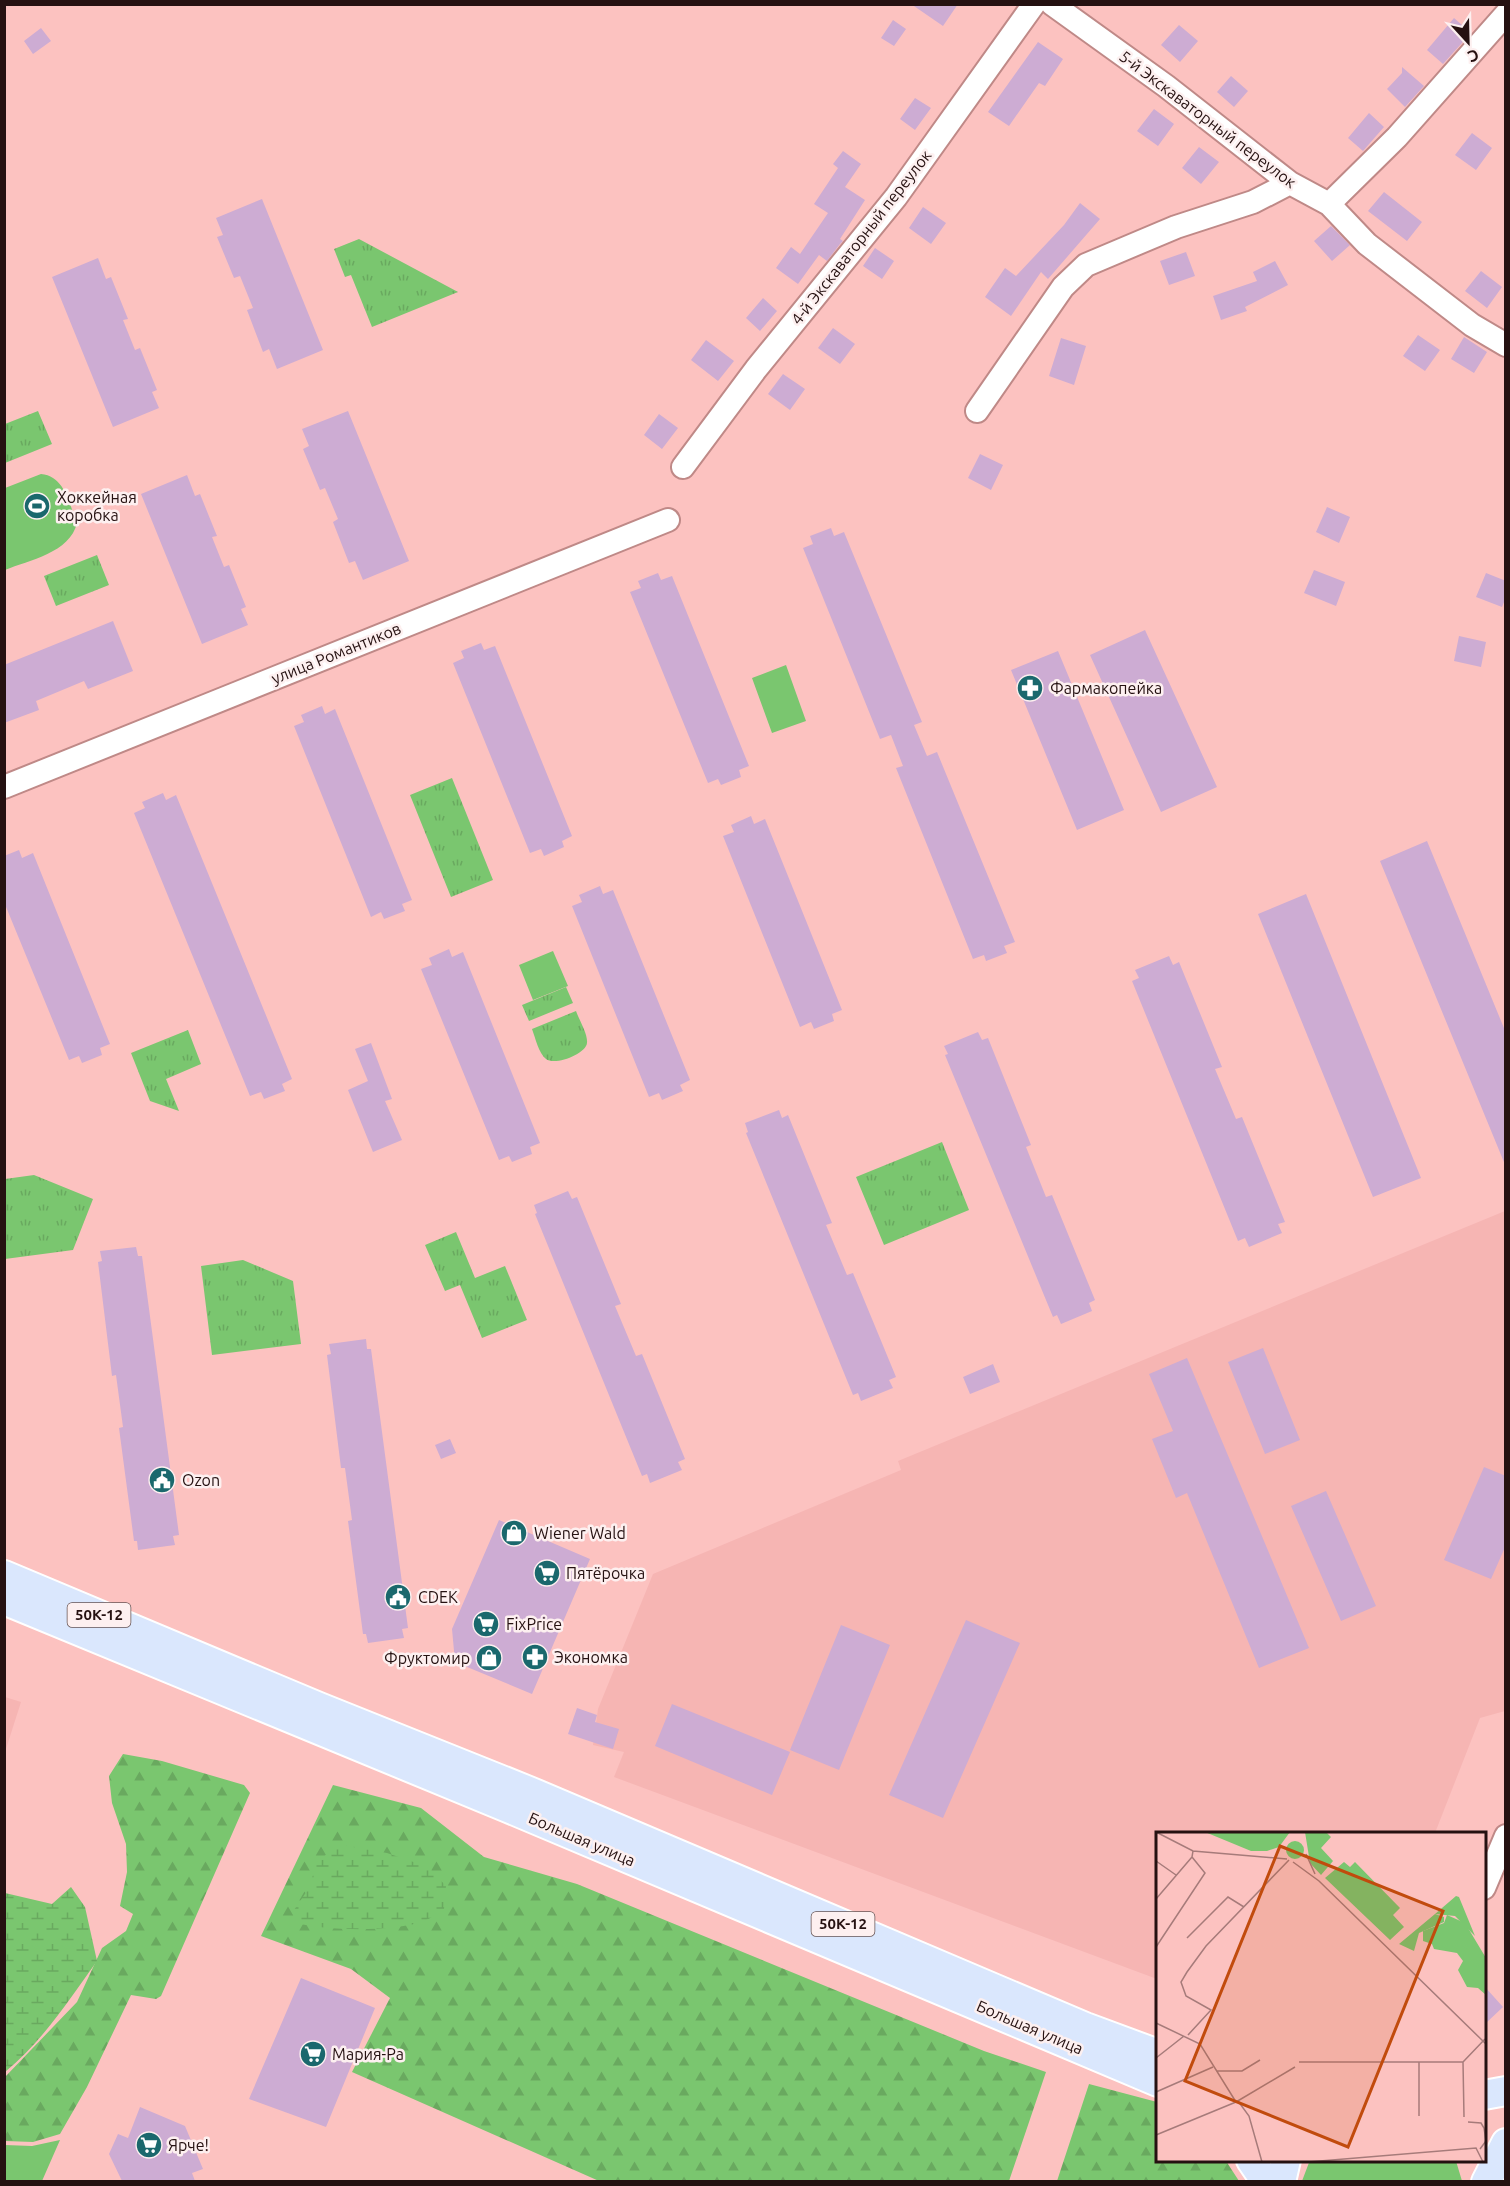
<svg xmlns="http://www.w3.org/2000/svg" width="1510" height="2186" font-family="Ubuntu,sans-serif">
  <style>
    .built { fill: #f6b5b3 }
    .grass { fill: #7ac66f }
    .forest { fill: url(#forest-firs) }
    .wetland { fill: url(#wetland-marsh) }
    .park { fill: url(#park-tufts) }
    .building { fill: #cdacd3 }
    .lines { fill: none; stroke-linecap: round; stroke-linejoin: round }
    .minor-casing { stroke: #bf8987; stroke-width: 26 }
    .major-casing { stroke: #fff; stroke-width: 32 }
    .minor { stroke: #fff; stroke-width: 22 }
    .major { stroke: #dae7fd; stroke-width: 28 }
    .labels { text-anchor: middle; stroke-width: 5; stroke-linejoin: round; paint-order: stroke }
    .shield { fill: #fdf0f0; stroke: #665454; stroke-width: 1.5 }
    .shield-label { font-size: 15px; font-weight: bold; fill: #251111 }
    .street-label { font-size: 16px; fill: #251111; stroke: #fdf0f0 }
    .poi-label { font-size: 16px; fill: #251111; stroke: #fdf0f0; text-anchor: start }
    .inset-road { fill: none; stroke: #a67b7a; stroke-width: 1.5 }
    .view { fill: #c14b0d; fill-opacity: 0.15; stroke: #c14b0d; stroke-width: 3 }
    .inset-edge { fill: none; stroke: #251111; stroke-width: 3 }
  </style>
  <defs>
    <pattern id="forest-firs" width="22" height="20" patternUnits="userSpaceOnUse" patternTransform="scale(1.5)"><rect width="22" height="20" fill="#7ac66f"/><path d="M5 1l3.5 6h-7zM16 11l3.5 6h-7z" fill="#69a95f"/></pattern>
    <pattern id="wetland-marsh" width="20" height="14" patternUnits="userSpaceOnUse" patternTransform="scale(1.5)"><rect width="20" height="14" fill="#7ac66f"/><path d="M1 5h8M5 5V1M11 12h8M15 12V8" fill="none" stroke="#69a95f"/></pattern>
    <pattern id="park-tufts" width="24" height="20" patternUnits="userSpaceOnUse" patternTransform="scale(1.5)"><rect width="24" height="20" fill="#7ac66f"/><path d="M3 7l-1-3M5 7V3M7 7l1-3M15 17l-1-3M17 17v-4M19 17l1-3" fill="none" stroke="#69a95f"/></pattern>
  </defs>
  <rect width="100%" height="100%" fill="#fcc2c0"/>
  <path class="built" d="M1505,1211v500l-25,7 -45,115 -277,1 -1,145 -543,-202 10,-25 -31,-7 5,-36 55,-135 248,-104 -3,-9z
    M5,1697l16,5 -16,50 -1,-55z"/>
  <path class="grass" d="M41,474c24,2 28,30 36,49 -7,30 -48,37 -72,47v-82z
    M786,665l20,56 -34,12 -20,-55z
    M553,951l15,35 -35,14 -14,-35z
    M60,2140l-18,41h-37v-36l27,1z
    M1310,2160l146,1 6,20h-160z"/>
  <path class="forest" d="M123,1754l39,7 82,24 6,8 -89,203 -5,3 -25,-4 -44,92 -27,47 -27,8 -28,-1v-64l72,-75 25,-54 24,-17 7,-17 -13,-8 7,-34 -1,-28 -14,-41 -3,-27z
    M333,1785l88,23 63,49 93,27 407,167 62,21 -37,109h-410l-247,-109 38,-74 -39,-29 -90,-33z
    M1089,2084l68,18 1,58 68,1 13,20h-182z"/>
  <path class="wetland" d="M336,1844l51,9 41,14 18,19 -2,23c-6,4 -13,9 -20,12 -29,11 -98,10 -127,2l-3,-13 15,-22 7,-23z
    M71,1887l14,20 12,54c-28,39 -55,81 -92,111v-179l47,11z"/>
  <path class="park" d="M359,239l99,53 -86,35 -21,-52 -6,2 -11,-28z
    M38,411l14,33 -47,19v-39z
    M97,555l12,30 -53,21 -12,-30z
    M452,778l41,102 -42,17 -41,-102z
    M566,987l7,16 -44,18 -7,-16z
    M576,1011c3,9 12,23 11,32 -1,11 -32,23 -41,16 -7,-5 -11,-22 -14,-30z
    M188,1030l13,34 -35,15 13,32 -29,-10 -19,-48z
    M942,1142l27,68 -85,35 -28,-68z
    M34,1175l59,24 -20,51 -68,9v-80z
    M456,1232l19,46 30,-12 22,54 -45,18 -22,-53 -15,6 -20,-46z
    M243,1260l50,21 8,63 -89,11 -11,-89z"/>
  <path class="building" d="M911,4h47l-15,22z
    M1454,18l17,15 -28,31 -16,-14z
    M893,20l13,9 -12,17 -13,-8z
    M1179,25l19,16 -18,21 -19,-17z
    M41,28l10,13 -18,13 -9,-13z
    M1038,42l25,17 -18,27 -6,-3 -30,43 -21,-14z
    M1402,67l22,19 -19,21 -18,-18 15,-16z
    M1231,76l17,15 -14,16 -17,-15z
    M915,98l16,10 -16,22 -15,-11z
    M1154,109l20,15 -16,22 -21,-15z
    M1369,113l15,14 -21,24 -15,-13z
    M1472,133l20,15 -16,22 -21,-15z
    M1199,147l20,15 -18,22 -19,-16z
    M843,151l18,13 -16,23 20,13 -25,39 3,2 -3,3 -13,17 -8,-6 -21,29 -22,-16 15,-21 9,7 28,-41 -14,-9 24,-36 -5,-4z
    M1384,192l38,30 -15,19 -39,-30z
    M262,199l61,151 -46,19 -8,-20 -6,3 -16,-42 6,-2 -13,-32 -6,2 -17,-41 6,-2 -7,-17z
    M1080,203l20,16 -52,60 -7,-7 -30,44 -26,-19 20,-29 11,8 48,-51z
    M923,207l23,16 -15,21 -22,-16z
    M1331,226l19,19 -18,16 -18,-20z
    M875,248l19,13 -12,18 -19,-13z
    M1186,252l9,24 -26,9 -9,-24z
    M98,258l8,21 5,-2 17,42 -5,1 12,30 5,-2 17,42 -5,2 7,16 -46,19 -61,-150z
    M1275,261l13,24 -43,22 2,4 -26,9 -8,-24 44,-15 -4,-9z
    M1481,271l21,16 -15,21 -22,-17z
    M763,298l14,13 -17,20 -14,-13z
    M833,328l22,16 -15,20 -22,-16z
    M1418,335l22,15 -15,21 -22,-15z
    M1464,337l23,15 -13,21 -23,-14z
    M1061,338l25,8 -12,39 -25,-9z
    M706,340l28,21 -16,20 -27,-21z
    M783,374l22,15 -15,21 -22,-16z
    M348,411l61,150 -46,19 -8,-19 -6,2 -16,-41 5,-3 -13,-31 -5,2 -17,-41 6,-3 -7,-17z
    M659,414l19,14 -16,21 -18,-14z
    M980,454l23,11 -12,25 -23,-12z
    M187,475l8,21 5,-2 17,42 -5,1 12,30 5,-2 17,42 -5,2 7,16 -46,19 -61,-150z
    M1327,507l23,10 -11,26 -23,-11z
    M831,528l3,8 10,-4 78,190 -8,3 13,31 10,-4 78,190 -11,4 3,7 -21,8 -2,-6 -11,4 -77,-191 7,-2 -12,-31 -11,4 -77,-191 10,-4 -3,-8z
    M1314,570l31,12 -9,24 -32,-13z
    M658,573l3,7 11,-4 77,190 -10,4 2,7 -20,8 -3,-6 -10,4 -78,-191 11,-4 -3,-7z
    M1486,573l20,8v16l-4,10 -26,-10z
    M113,621l20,50 -45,18 -4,-8 -48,20 3,9 -35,13v-58z
    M1145,630l72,157 -56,25 -71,-157z
    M1459,636l27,6 -5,25 -27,-6z
    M481,643l3,7 11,-4 77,190 -10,5 2,6 -20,9 -3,-7 -11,4 -77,-190 11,-5 -3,-7z
    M1058,651l66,159 -47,20 -66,-160z
    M322,706l3,8 10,-5 77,191 -10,4 3,7 -21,8 -3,-7 -10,5 -77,-191 10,-4 -3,-7z
    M163,793l3,7 10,-5 116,284 -10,5 3,7 -21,8 -3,-7 -11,4 -116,-283 11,-5 -3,-6z
    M751,816l3,8 11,-5 77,191 -10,4 2,7 -20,8 -3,-7 -11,5 -77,-191 11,-4 -3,-7z
    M1427,841l79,192v134l-126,-306z
    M19,850l3,8 11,-5 77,191 -10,4 2,7 -20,8 -3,-7 -10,4 -65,-158v-46z
    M600,886l3,8 10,-4 77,190 -10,5 3,6 -21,9 -3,-7 -10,4 -77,-191 10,-4 -3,-7z
    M1306,894l115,284 -48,19 -115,-283z
    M449,949l3,8 11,-5 77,191 -10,4 2,7 -20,8 -3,-6 -10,4 -78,-191 11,-4 -3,-7z
    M1169,956l4,9 6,-3 43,105 -7,2 21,50 6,-2 43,105 -7,2 4,9 -33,14 -4,-9 -7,3 -106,-260 7,-3 -4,-8z
    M978,1032l4,8 6,-2 43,107 -5,2 20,50 6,-2 43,105 -6,3 3,8 -31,13 -4,-9 -4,2 -108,-262 3,-1 -4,-8z
    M371,1043l21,56 -7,2 17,39 -29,12 -25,-62 20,-9 -13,-32z
    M779,1110l3,8 6,-3 44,108 -6,2 21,50 6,-2 43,104 -7,3 4,8 -32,13 -3,-8 -5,2 -107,-262 2,-1 -3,-9z
    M568,1191l4,8 5,-2 44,107 -6,2 21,50 6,-2 43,105 -7,3 4,8 -32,13 -3,-9 -5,2 -107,-262 2,-1 -3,-8z
    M136,1247l2,9h4l37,279 -6,1 2,9 -37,5 -1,-9h-3l-15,-113 4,-1 -7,-52 -4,1 -14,-114 4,-1 -2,-10z
    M366,1339l1,10h4l37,279 -6,1 2,9 -36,5 -2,-9h-3l-15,-113 4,-1 -7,-52h-4l-14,-113 4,-1 -2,-10z
    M1263,1348l37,92 -35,14 -37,-92z
    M1187,1358l122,290 -50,20 -72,-175 -11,5 -24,-59 21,-8 -24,-57z
    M993,1364l7,18 -30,12 -7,-17z
    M450,1439l6,14 -15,6 -6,-14z
    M1484,1467l22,9v69l-15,34 -47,-19z
    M1326,1491l50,115 -35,15 -50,-115z
    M499,1520l91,39 -58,135 -77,-32 -3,-33z
    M966,1620l54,23 -77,175 -54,-23z
    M841,1625l49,20 -51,125 -49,-20z
    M672,1704l118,48 -18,43 -117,-49z
    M577,1708l20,7 -2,7 24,7 -6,20 -45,-15z
    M301,1978l74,30 -49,119 -77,-28z
    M1485,1987l18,20 -18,17z
    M140,2107l45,19 18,43 -11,4 3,8h-73l-13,-27 9,-20 10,4z"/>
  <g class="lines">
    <defs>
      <path id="minor" d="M1052,4l114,82 124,97 39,21 38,40 105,81 34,20
        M1329,204l68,-67 109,-123
        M977,411l86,-124 23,-22 90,-38 77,-25 37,-19
        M683,467l73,-98 140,-172 138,-193
        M4,787l664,-267
        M1484,1888l22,-52"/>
      <path id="major" d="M4,1575l315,132 210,84 556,236 73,27
        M4,1600l504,208 650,274
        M1484,2095l22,-4
        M1251,2160l15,22
        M1281,2182l5,-22
        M1486,2182l20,-39"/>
    </defs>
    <use href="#minor" class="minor-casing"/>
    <use href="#major" class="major-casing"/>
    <use href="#minor" class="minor"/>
    <use href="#major" class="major"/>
  </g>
  <defs>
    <symbol id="stadium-disc" viewBox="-11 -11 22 22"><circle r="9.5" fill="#1a686d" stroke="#fdf0f0"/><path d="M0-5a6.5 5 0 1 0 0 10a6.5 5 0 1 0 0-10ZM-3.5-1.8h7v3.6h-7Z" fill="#fff"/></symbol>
    <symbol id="pharmacy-disc" viewBox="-11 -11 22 22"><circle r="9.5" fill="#1a686d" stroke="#fdf0f0"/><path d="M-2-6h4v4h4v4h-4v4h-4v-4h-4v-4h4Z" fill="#fff"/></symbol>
    <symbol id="civic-disc" viewBox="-11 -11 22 22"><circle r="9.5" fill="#1a686d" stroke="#fdf0f0"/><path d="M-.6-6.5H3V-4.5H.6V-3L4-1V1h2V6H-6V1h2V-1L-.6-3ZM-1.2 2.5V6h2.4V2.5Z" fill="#fff"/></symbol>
    <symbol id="shop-disc" viewBox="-11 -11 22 22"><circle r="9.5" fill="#1a686d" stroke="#fdf0f0"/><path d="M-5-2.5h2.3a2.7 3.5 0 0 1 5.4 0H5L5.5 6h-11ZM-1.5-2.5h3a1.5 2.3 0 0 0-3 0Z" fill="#fff"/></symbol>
    <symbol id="supermarket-disc" viewBox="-11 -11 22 22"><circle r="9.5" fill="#1a686d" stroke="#fdf0f0"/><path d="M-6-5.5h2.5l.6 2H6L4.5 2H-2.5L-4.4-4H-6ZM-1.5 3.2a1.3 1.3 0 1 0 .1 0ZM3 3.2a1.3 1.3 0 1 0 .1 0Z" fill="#fff"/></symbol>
  </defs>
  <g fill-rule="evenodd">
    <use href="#stadium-disc" x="22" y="491" width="30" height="30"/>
    <use href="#pharmacy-disc" x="1015" y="673" width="30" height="30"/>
    <use href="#civic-disc" x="147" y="1465" width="30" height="30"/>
    <use href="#shop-disc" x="499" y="1518" width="30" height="30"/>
    <use href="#supermarket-disc" x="532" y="1558" width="30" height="30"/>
    <use href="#civic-disc" x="383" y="1582" width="30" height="30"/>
    <use href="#supermarket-disc" x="471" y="1609" width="30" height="30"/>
    <use href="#pharmacy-disc" x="520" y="1642" width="30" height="30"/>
    <use href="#shop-disc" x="474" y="1643" width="30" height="30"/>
    <use href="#supermarket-disc" x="298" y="2039" width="30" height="30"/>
    <use href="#supermarket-disc" x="134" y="2130" width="30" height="30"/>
  </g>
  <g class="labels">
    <g class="shield">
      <rect x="67.5" y="1603" width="63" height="24" rx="4.5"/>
      <rect x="811.5" y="1912" width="63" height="24" rx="4.5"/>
    </g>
    <g class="shield-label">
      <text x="99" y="1620">50К-12</text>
      <text x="843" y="1929">50К-12</text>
    </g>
    <g class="street-label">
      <text transform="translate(1208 119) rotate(37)" y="6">5-й Экскаваторный переулок</text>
      <text transform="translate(861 237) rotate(-52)" y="6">4-й Экскаваторный переулок</text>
      <text transform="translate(336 653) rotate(-22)" y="6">улица Романтиков</text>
      <text transform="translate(582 1839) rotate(23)" y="6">Большая улица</text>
      <text transform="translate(1030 2027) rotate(23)" y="6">Большая улица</text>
    </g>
    <g class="poi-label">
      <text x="57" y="503">Хоккейная<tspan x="57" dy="18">коробка</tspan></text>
      <text x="1050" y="694">Фармакопейка</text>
      <text x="182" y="1486">Ozon</text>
      <text x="534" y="1539">Wiener Wald</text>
      <text x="566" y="1579">Пятёрочка</text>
      <text x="418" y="1603">CDEK</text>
      <text x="506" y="1630">FixPrice</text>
      <text x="554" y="1663">Экономка</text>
      <text x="470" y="1664" text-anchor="end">Фруктомир</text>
      <text x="332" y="2060">Мария-Ра</text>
      <text x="168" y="2151">Ярче!</text>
    </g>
  </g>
  <g transform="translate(1156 1832)">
    <rect width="330" height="330" fill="#fcc2c0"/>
    <path d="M49,0h85l-11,15 -12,4h-16zM130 18a9 9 0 1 1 18 0a9 9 0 1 1-18 0ZM300,64l3,1 16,39 -20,-20 -20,-2z" fill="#7ac66f"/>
    <path d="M149,0h21l5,5 -10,11 12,13 -12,14 -11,-12zM188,30l6,5 5,-5 45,46 -7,7 11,12 -14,13 -65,-62zM279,82l9,3v5l-25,11 -5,18 -15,-7z" fill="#7ac66f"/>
    <path d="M291,83l18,8 21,35v37l-8,-7 -11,-1 -9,-17 5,-9 -6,-8 -23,-4 -2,-5 -9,-3v-10l21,-8z" fill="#7ac66f"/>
    <path class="inset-road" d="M0,0l37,19 94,8M150,22l9,20M0,29l20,14M137,30l26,19 167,163M0,67l36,-42M31,106l41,-41 16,10M0,115l49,-74 -13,-16 1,-6M0,191l44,21 36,58M32,203l23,-25 -25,-14 -5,-14 6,-10 19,-26 83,-86M0,226l28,-22M143,230h164l22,-23M263,230v54M307,230l1,55M61,239h25l18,-11M0,260l57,-25M82,269l11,15 13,46M312,290l13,1 3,5 2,13 -6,8M0,303l80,-33 59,-35M152,330l168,-14 7,14"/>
    <path class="view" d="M124,14l163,65 -95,236 -163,-66z"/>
    <rect width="330" height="330" class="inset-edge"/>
  </g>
  <rect width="1510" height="2186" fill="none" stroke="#251111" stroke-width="12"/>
  <g transform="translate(1468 42) rotate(158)" stroke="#fdf0f0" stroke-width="4.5" paint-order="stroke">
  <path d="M0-4.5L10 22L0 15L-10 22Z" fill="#251111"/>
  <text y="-9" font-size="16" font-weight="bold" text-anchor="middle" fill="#251111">С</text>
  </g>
</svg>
